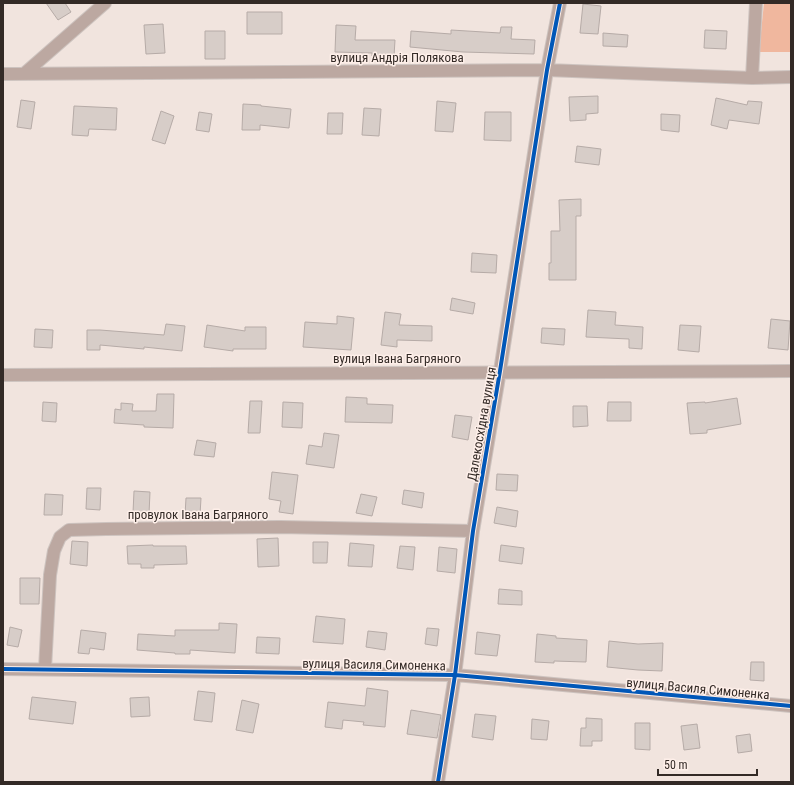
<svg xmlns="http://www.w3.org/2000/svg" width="794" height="785" font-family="'Roboto Condensed',sans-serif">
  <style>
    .forest { fill: #f0b79e }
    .building { fill: #d7cdc8; stroke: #b6aba7 }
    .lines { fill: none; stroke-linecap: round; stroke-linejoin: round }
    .street-casing { stroke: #cdc3bf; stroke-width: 14 }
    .street { stroke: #bca8a1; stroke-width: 12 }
    .cycleway-casing { stroke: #feefe9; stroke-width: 6 }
    .cycleway { stroke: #0057b8; stroke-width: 4 }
    .labels { text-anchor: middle; stroke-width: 3; stroke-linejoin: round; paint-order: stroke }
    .street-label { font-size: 13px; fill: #332a26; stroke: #feefe9 }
  </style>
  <rect width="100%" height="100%" fill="#f1e4de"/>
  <path class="forest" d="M764,3h27v49h-32z"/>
  <path class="building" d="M46,3h19l6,9 -13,8z
    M583,4l18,2 -3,28 -18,-1z
    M247,12h35v22h-35z
    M163,24l2,29 -19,1 -2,-29z
    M336,25l20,1 -1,14h40l-1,16h-22v-3l-37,-1z
    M501,27h11l-1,12 24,1 -1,14 -71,-2 -53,-5 1,-16 40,3v-4l49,3z
    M705,30l22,1 -1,18 -22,-1z
    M205,31h20v28h-20z
    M603,33l25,2 -1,12 -24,-1z
    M598,96v17l-12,1v6l-16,1 -1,-24z
    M716,98l31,7 1,-4 14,1 -3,22 -30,-4 -2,9 -16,-4z
    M21,100l14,2 -4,27 -14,-2z
    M437,101l19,2 -3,29 -18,-1z
    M243,104l18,1v1l30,3 -2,19 -29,-3v5h-18z
    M74,106l43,2 -1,22 -27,-1 -1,7 -16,-1z
    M364,108l17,1 -2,27 -17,-1z
    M161,111l13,5 -9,28 -13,-4z
    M199,112l13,2 -3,18 -13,-2z
    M485,112h26v29l-27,-1z
    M328,113h15l-1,21h-15z
    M661,114l19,1 -1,17 -18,-2z
    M577,146l24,3 -2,16 -24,-3z
    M581,199v17h-5v64h-27v-17h2v-32h9l-1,-31z
    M472,253l25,2 -1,18 -25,-1z
    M452,298l23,5 -2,11 -23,-4z
    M588,310l28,2 -1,13 28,2 -1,22 -13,-1v-9l-43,-2z
    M385,312l16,2 -2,11 33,1v15l-35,-1v7l-16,-2z
    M337,316l17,2 -3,32 -48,-3 2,-25 32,2z
    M771,319l19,2 -2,29 -20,-2z
    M166,324l19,2 -3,25 -38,-4v2l-44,-4v5h-13v-20h13l64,5z
    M207,325l38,6v-4h21v22h-33v2l-29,-4z
    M680,325l21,1 -2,26 -21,-2z
    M542,328l23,1 -1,16 -23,-2z
    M35,329l18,1 -1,18 -18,-1z
    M157,394h17l-1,34 -29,-1v-2l-30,-2 1,-14 6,1v-7l12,1 -1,7h24z
    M346,397l21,1v6l26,1 -1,18 -47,-1z
    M737,398l4,26 -34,6v3l-17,1 -3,-31 18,-1v1z
    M250,401h12l-2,32h-12z
    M43,402l14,1 -1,19 -14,-1z
    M283,402l20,1 -1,25 -20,-1z
    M608,402h23v19h-24z
    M573,406h14l1,20 -15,1z
    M455,415l17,2 -4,23 -16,-3z
    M324,433l15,2 -5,33 -28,-4 3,-19 13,2z
    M197,440l19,3 -2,14 -20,-2z
    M272,472l26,3 -5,39 -14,-2 2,-11 -12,-2z
    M497,474l21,1 -1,16 -21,-1z
    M87,488h14l-1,22 -14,-1z
    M404,490l20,3 -2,15 -20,-4z
    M134,491l16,1 -1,22 -16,-1z
    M45,494l18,1 -1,20h-18z
    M361,494l16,3 -5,19 -16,-3z
    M186,498h15l-1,17h-15z
    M497,507l21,4 -2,16 -22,-4z
    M278,538l1,28 -21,1 -1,-28z
    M72,541l16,1 -1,24 -17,-2z
    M313,542h15l-1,21h-14z
    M350,543l24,2 -2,22 -24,-1z
    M153,545v1h33l1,18 -33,1v3h-13v-4h-13l-1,-18z
    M501,545l23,3 -2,16 -23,-3z
    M400,546l15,1 -2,23 -16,-2z
    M439,547l18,2 -2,24 -18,-2z
    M20,578h20l-1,26h-19z
    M499,589l23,2v14l-24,-1z
    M316,616l29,3 -2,25 -30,-2z
    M219,623l18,1 -2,29 -45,-3v4h-15v-1l-38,-3 1,-16 37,2v-6h44z
    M10,627l12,3 -4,17 -11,-2z
    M427,628l12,1 -2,17 -12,-2z
    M81,630l25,3 -2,17 -14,-2 -1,6 -11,-1z
    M368,631l19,2 -2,17 -19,-3z
    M477,632l23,3 -3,21 -22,-2z
    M537,634l19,2v2l31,2 -1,22 -32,-1v2l-19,-1z
    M257,637l23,1 -1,16 -23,-1z
    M609,641l29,3 25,-1 -1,28 -24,-1 -31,-3z
    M751,662h13v19l-14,-1z
    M367,688l21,3 -3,36 -22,-2 1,-3 -21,-2 -1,9 -17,-2 3,-25 37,4z
    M198,691l17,2 -3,29 -18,-2z
    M32,697l44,5 -3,22 -44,-5z
    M149,697l1,19 -19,1 -1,-19z
    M242,700l17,4 -6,29 -17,-3z
    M411,710l30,5 -4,23 -30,-4z
    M475,714l21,2 -3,24 -21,-3z
    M586,718l16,1v22h-10v5h-12l1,-18h5z
    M532,719l17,2 -2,19 -16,-1z
    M635,723h15v27l-15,-1z
    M697,724l3,24 -16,2 -3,-24z
    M750,734l2,17 -14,2 -2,-17z"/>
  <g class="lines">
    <defs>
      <path id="street" d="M25,73l80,-70
        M3,74l544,-4 205,8 39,-1
        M752,78l4,-75
        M3,375l788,-4
        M3,669l452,6 336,31
        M45,669l5,-94 4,-24 6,-14 9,-7 37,-1 174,-2 193,4
        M438,782l17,-107 18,-144 27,-160 47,-301 13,-67"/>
    </defs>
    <use href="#street" class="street-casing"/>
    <use href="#street" class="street"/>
    <defs>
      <path id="cycleway" d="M3,669l452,6 336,31
        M438,782l17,-107 18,-144 27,-160 47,-301 13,-67"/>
    </defs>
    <use href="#cycleway" class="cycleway-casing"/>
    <use href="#cycleway" class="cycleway"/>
  </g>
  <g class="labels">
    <g class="street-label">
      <text x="397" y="62">вулиця Андрія Полякова</text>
      <text x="397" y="363">вулиця Івана Багряного</text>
      <text transform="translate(481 424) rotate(-80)" y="5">Далекосхідна вулиця</text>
      <text x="198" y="519">провулок Івана Багряного</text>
      <text transform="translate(374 664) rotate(1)" y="5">вулиця Василя Симоненка</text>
      <text transform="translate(698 688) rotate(5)" y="5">вулиця Василя Симоненка</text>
    </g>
  </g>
  <rect width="794" height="785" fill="none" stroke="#332a26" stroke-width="8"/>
  <path d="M658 769v6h99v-6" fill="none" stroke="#332a26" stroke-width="2"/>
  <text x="664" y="769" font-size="12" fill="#332a26" stroke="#feefe9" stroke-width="3" paint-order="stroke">50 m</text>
</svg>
